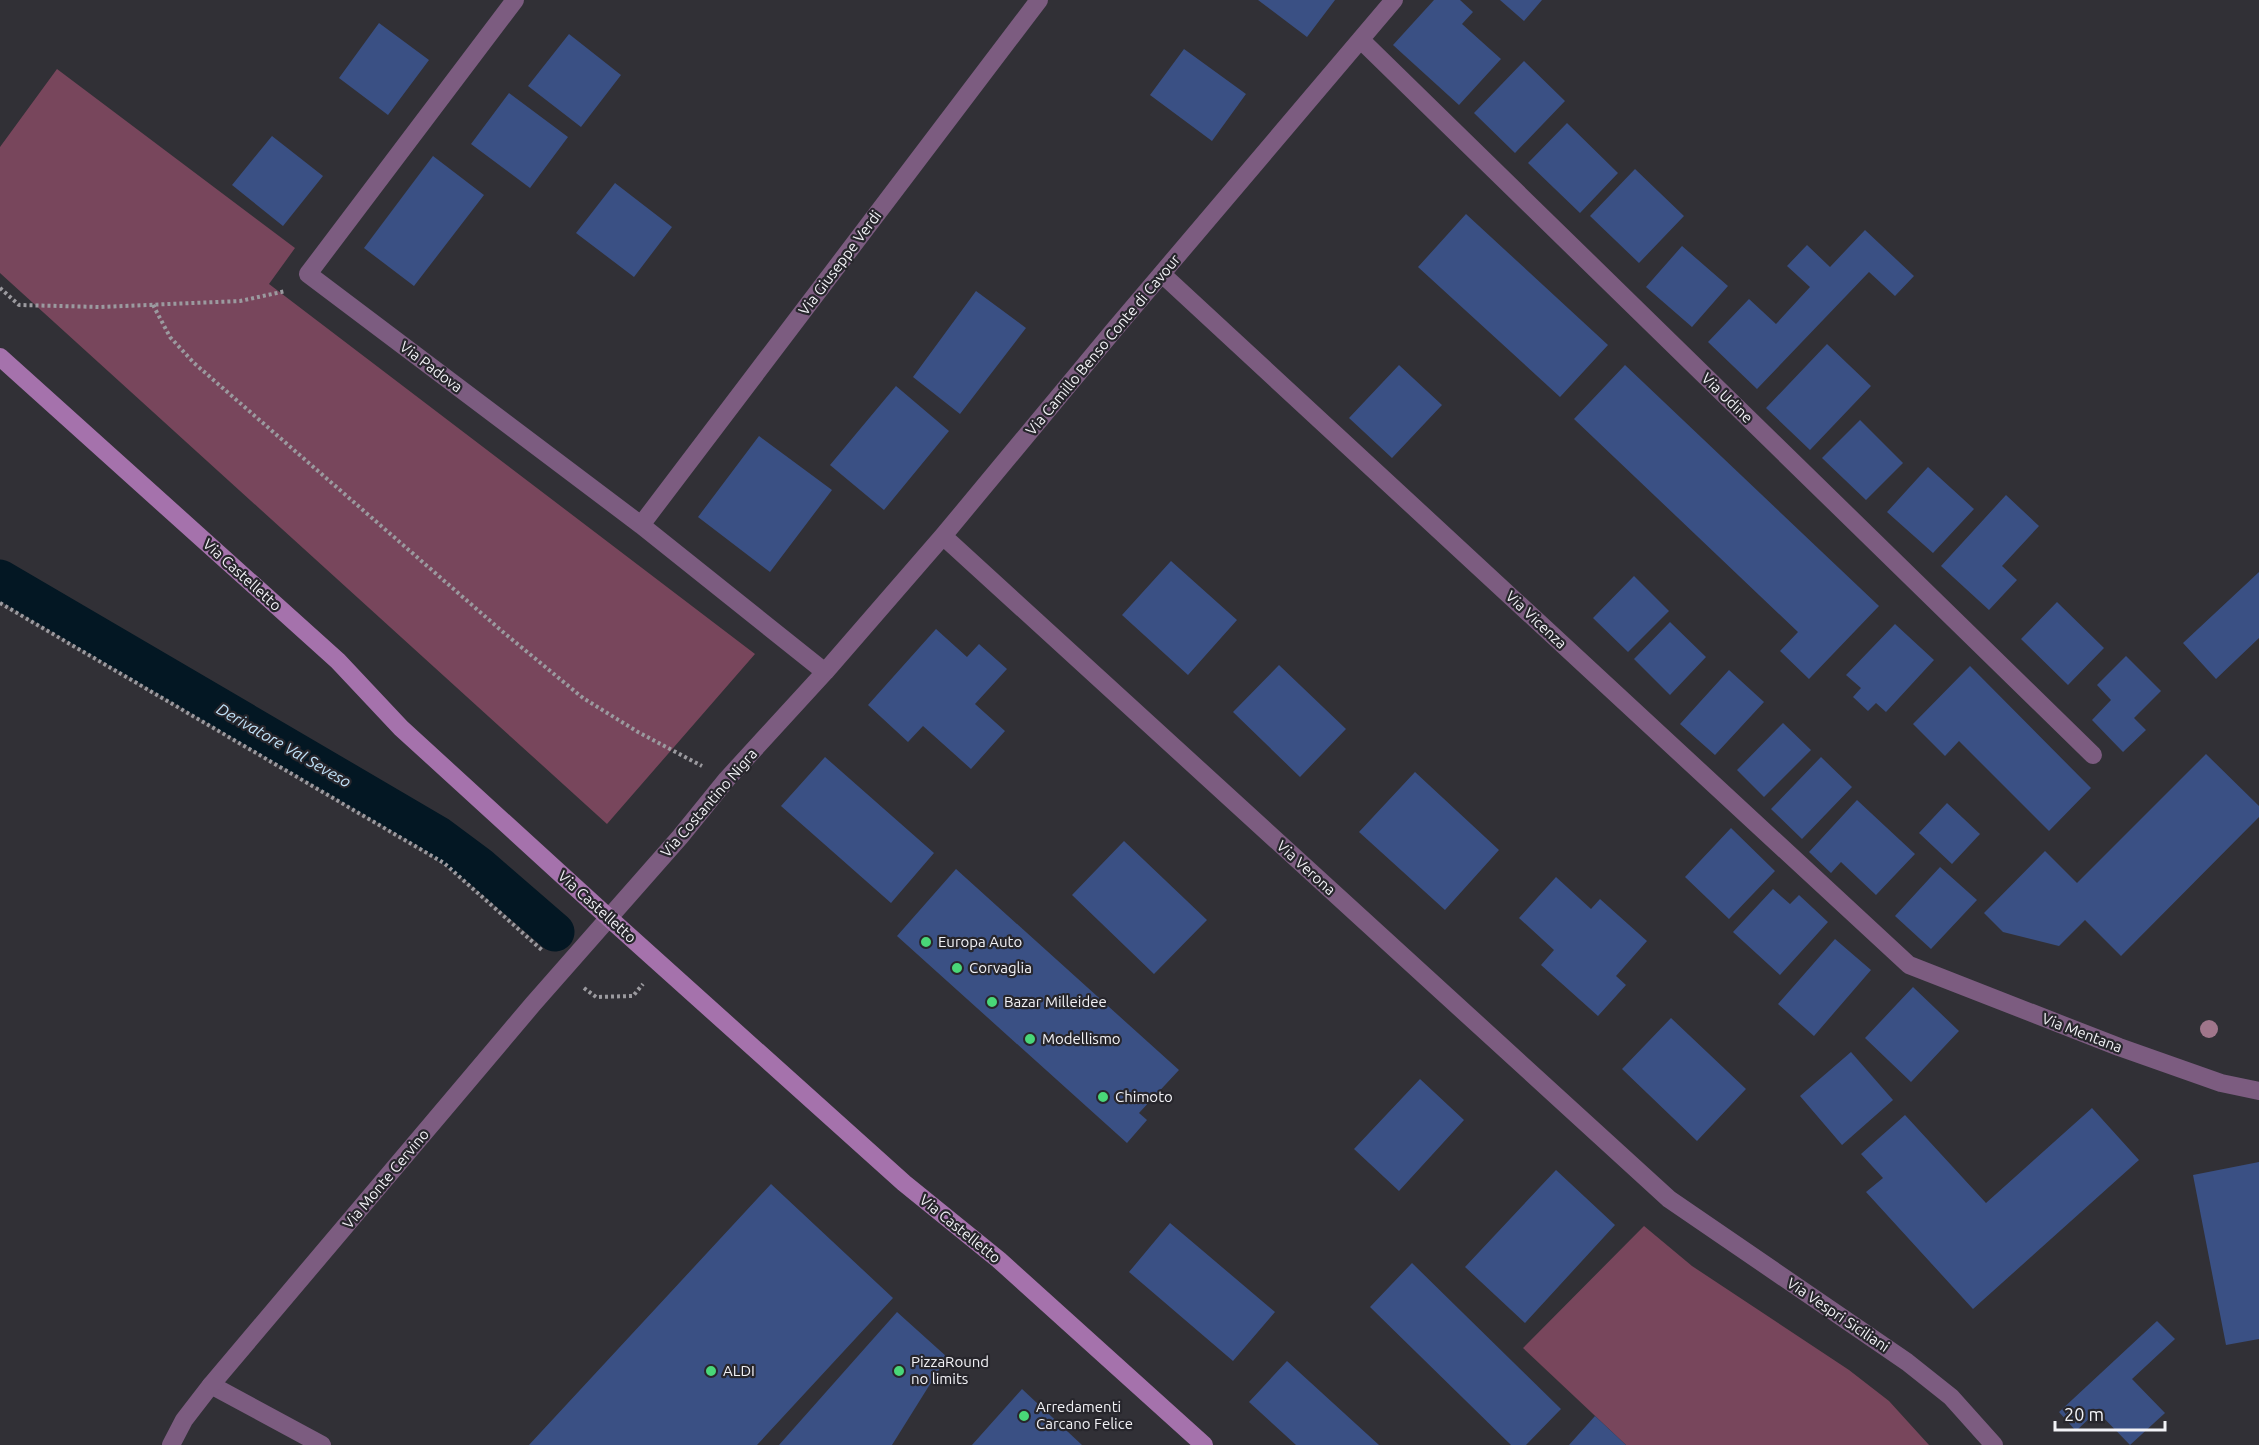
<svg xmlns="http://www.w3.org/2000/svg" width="2259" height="1445" font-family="Ubuntu,sans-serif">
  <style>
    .green { fill: #78465c }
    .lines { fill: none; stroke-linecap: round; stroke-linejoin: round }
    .canal { stroke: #031723; stroke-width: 39 }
    .building { fill: #3a5084 }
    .path { stroke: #9b9a9f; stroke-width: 4; stroke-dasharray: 3 3; stroke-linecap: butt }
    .lane { stroke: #7c5c80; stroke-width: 18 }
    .street { stroke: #7c5c80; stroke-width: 18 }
    .secondary { stroke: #a572ac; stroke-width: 18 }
    .tree { fill: #a0768b }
    .poi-dot { fill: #49d778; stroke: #27262c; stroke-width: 2 }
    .labels { text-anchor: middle; stroke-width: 4.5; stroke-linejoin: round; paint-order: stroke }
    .street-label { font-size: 15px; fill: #f2f2f6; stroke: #27262c }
    .poi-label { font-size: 15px; fill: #f2f2f6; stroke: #27262c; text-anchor: start }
    .water-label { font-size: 16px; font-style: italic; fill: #c0e2f9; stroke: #27262c }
  </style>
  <rect width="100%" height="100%" fill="#313036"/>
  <path class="green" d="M57,69l238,179 -26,36 486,370 -148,170 -607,-551v-126z
    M1644,1226l48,40 157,104 40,31 40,44h-303l-103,-97z"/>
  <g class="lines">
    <path class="canal" d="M0,579l437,256 43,32 75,65"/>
  </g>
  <path class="building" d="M1258,0h77l-28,37z
    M1434,0h26l13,12 -11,12 39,35 -42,46 -66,-60z
    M1500,0h42l-18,21z
    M379,23l50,37 -41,55 -49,-37z
    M569,34l52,41 -40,52 -53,-41z
    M1184,49l62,45 -34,47 -62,-46z
    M1524,61l41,40 -50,52 -41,-40z
    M509,93l59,44 -38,51 -59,-44z
    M1567,123l51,50 -38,40 -52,-50z
    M272,136l51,40 -40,50 -51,-41z
    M433,156l51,39 -70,91 -50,-38z
    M1635,169l49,47 -45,47 -49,-47z
    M615,183l57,44 -38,50 -58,-44z
    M1466,214l142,131 -48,52 -142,-130z
    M1865,230l49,46 -19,20 -26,-24 -112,117 -49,-47 41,-43 27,25 34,-37 -23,-21 20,-21 23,22z
    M1682,246l46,40 -36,41 -46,-40z
    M976,291l50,37 -66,86 -47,-37z
    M1827,344l44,42 -61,64 -44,-42z
    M1399,365l43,40 -50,53 -43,-40z
    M1625,365l254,241 -70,73 -29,-28 18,-19 -224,-213z
    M896,386l53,45 -65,79 -54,-45z
    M1860,420l43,43 -37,37 -44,-42z
    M759,436l73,54 -62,82 -72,-55z
    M1928,467l46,42 -41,44 -46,-41z
    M2006,495l33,31 -37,40 15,14 -28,30 -48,-44z
    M1171,561l66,59 -49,55 -66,-60z
    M2259,572v66l-43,41 -33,-36z
    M1634,576l35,35 -41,41 -35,-34z
    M2057,602l47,46 -36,37 -47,-46z
    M1670,622l36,35 -36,38 -36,-36z
    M1895,624l39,36 -48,52 -10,-9 -8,8 -15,-14 8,-9 -15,-13z
    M936,629l31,28 12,-13 28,25 -32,35 30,27 -34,38 -48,-43 -15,16 -40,-37z
    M2126,656l35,35 -27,27 12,12 -23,22 -31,-32 19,-20 -14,-15z
    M1279,665l67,64 -46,48 -67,-65z
    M1970,666l121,122 -42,43 -90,-90 -14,15 -32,-32z
    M1729,670l35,32 -49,53 -35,-31z
    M1783,723l28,27 -47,47 -27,-27z
    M2206,754l53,52v11l-138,139 -36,-36 -26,26 -56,-14 -19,-19 61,-62 32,32z
    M825,757l109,96 -43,50 -110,-97z
    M1821,757l31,30 -50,52 -31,-30z
    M1415,772l84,78 -54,60 -86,-78z
    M1857,800l58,54 -39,41 -35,-33 -10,11 -22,-21z
    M1947,803l33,31 -28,30 -33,-31z
    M1731,828l44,43 -46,48 -44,-42z
    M1124,841l83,79 -53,54 -82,-79z
    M1940,867l37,33 -46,49 -36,-33z
    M956,869l223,201 -40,43 8,7 -20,23 -230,-207z
    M1556,877l35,32 9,-10 47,42 -31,35 10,9 -28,31 -57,-51 13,-15 -35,-32z
    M1773,889l17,15 9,-9 29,27 -48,53 -47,-43z
    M1835,939l36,31 -57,66 -36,-32z
    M1913,987l46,44 -48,51 -46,-44z
    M1671,1018l75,71 -49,52 -75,-72z
    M1851,1052l42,48 -51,45 -42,-49z
    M1420,1079l44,41 -65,71 -45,-42z
    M2092,1108l47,52 -166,149 -107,-117 17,-14 -22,-24 44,-39 81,88z
    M2259,1162v177l-33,6 -33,-170z
    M1556,1170l59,55 -90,98 -60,-56z
    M771,1184l122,114 -136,147h-228z
    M1170,1223l105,89 -42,49 -104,-89z
    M1412,1263l149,146 -35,36h-15l-141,-138z
    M897,1312l50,45 -55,88h-113z
    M2157,1321l18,18 -43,40 33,34 -35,32 -33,-34 -21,20 -17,-19z
    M1287,1361l92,84h-83l-47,-43z
    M1022,1389l60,56h-110z
    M1595,1416l31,29h-57z"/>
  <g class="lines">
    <path class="path" d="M0,288l19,17 81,2 140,-6 46,-10
      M153,305l17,32 24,26 309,269 80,66 55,34 64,34
      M0,603l444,260 99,88
      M584,988l12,9 37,-1 10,-12"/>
    <path class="lane" d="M211,1385l111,60"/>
    <path class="street" d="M515,0l-207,274 333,251 184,147
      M1361,40l732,715
      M1162,274l747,691 210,82 102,36 38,8
      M641,525l398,-525
      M943,536l726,663 238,163 44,35 43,48
      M171,1445l13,-25 27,-35 322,-381 147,-167 47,-58 98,-107 118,-136 171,-206 280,-330"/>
    <path class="secondary" d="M0,357l338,304 63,67 208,190 295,265 95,77 205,185"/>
  </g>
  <circle class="tree" cx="2209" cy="1029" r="9"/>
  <g class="poi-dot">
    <circle cx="926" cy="942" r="6"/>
    <circle cx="957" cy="968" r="6"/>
    <circle cx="992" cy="1002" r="6"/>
    <circle cx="1030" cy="1039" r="6"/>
    <circle cx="1103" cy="1097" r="6"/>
    <circle cx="711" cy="1371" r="6"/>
    <circle cx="899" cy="1371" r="6"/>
    <circle cx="1024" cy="1416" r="6"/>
  </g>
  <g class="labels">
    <g class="street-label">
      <text transform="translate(840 263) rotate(-53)" y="5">Via Giuseppe Verdi</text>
      <text transform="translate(1103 345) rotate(-50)" y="5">Via Camillo Benso Conte di Cavour</text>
      <text transform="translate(431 367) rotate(37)" y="5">Via Padova</text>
      <text transform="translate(1727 398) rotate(44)" y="5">Via Udine</text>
      <text transform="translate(242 575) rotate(42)" y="5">Via Castelletto</text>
      <text transform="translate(1536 620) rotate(43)" y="5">Via Vicenza</text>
      <text transform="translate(709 803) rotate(-49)" y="5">Via Costantino Nigra</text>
      <text transform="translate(1306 868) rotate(42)" y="5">Via Verona</text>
      <text transform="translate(597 907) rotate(42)" y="5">Via Castelletto</text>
      <text transform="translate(2082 1033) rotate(21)" y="5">Via Mentana</text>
      <text transform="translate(386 1179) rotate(-50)" y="5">Via Monte Cervino</text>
      <text transform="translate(960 1229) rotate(39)" y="5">Via Castelletto</text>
      <text transform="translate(1838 1315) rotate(34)" y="5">Via Vespri Siciliani</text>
    </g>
    <g class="poi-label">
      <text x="938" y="947">Europa Auto</text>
      <text x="969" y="973">Corvaglia</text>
      <text x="1004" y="1007">Bazar Milleidee</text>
      <text x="1042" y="1044">Modellismo</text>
      <text x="1115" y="1102">Chimoto</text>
      <text x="911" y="1367">PizzaRound<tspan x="911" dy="17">no limits</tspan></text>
      <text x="723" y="1376">ALDI</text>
      <text x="1036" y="1412">Arredamenti<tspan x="1036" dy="17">Carcano Felice</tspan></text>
    </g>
    <g class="water-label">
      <text transform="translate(284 745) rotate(30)" y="6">Derivatore Val Seveso</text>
    </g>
  </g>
  <path d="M2055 1421v9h110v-9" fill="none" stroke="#f2f2f6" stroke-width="3"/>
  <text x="2064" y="1421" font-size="18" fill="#f2f2f6" stroke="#27262c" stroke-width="4.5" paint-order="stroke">20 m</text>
</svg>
